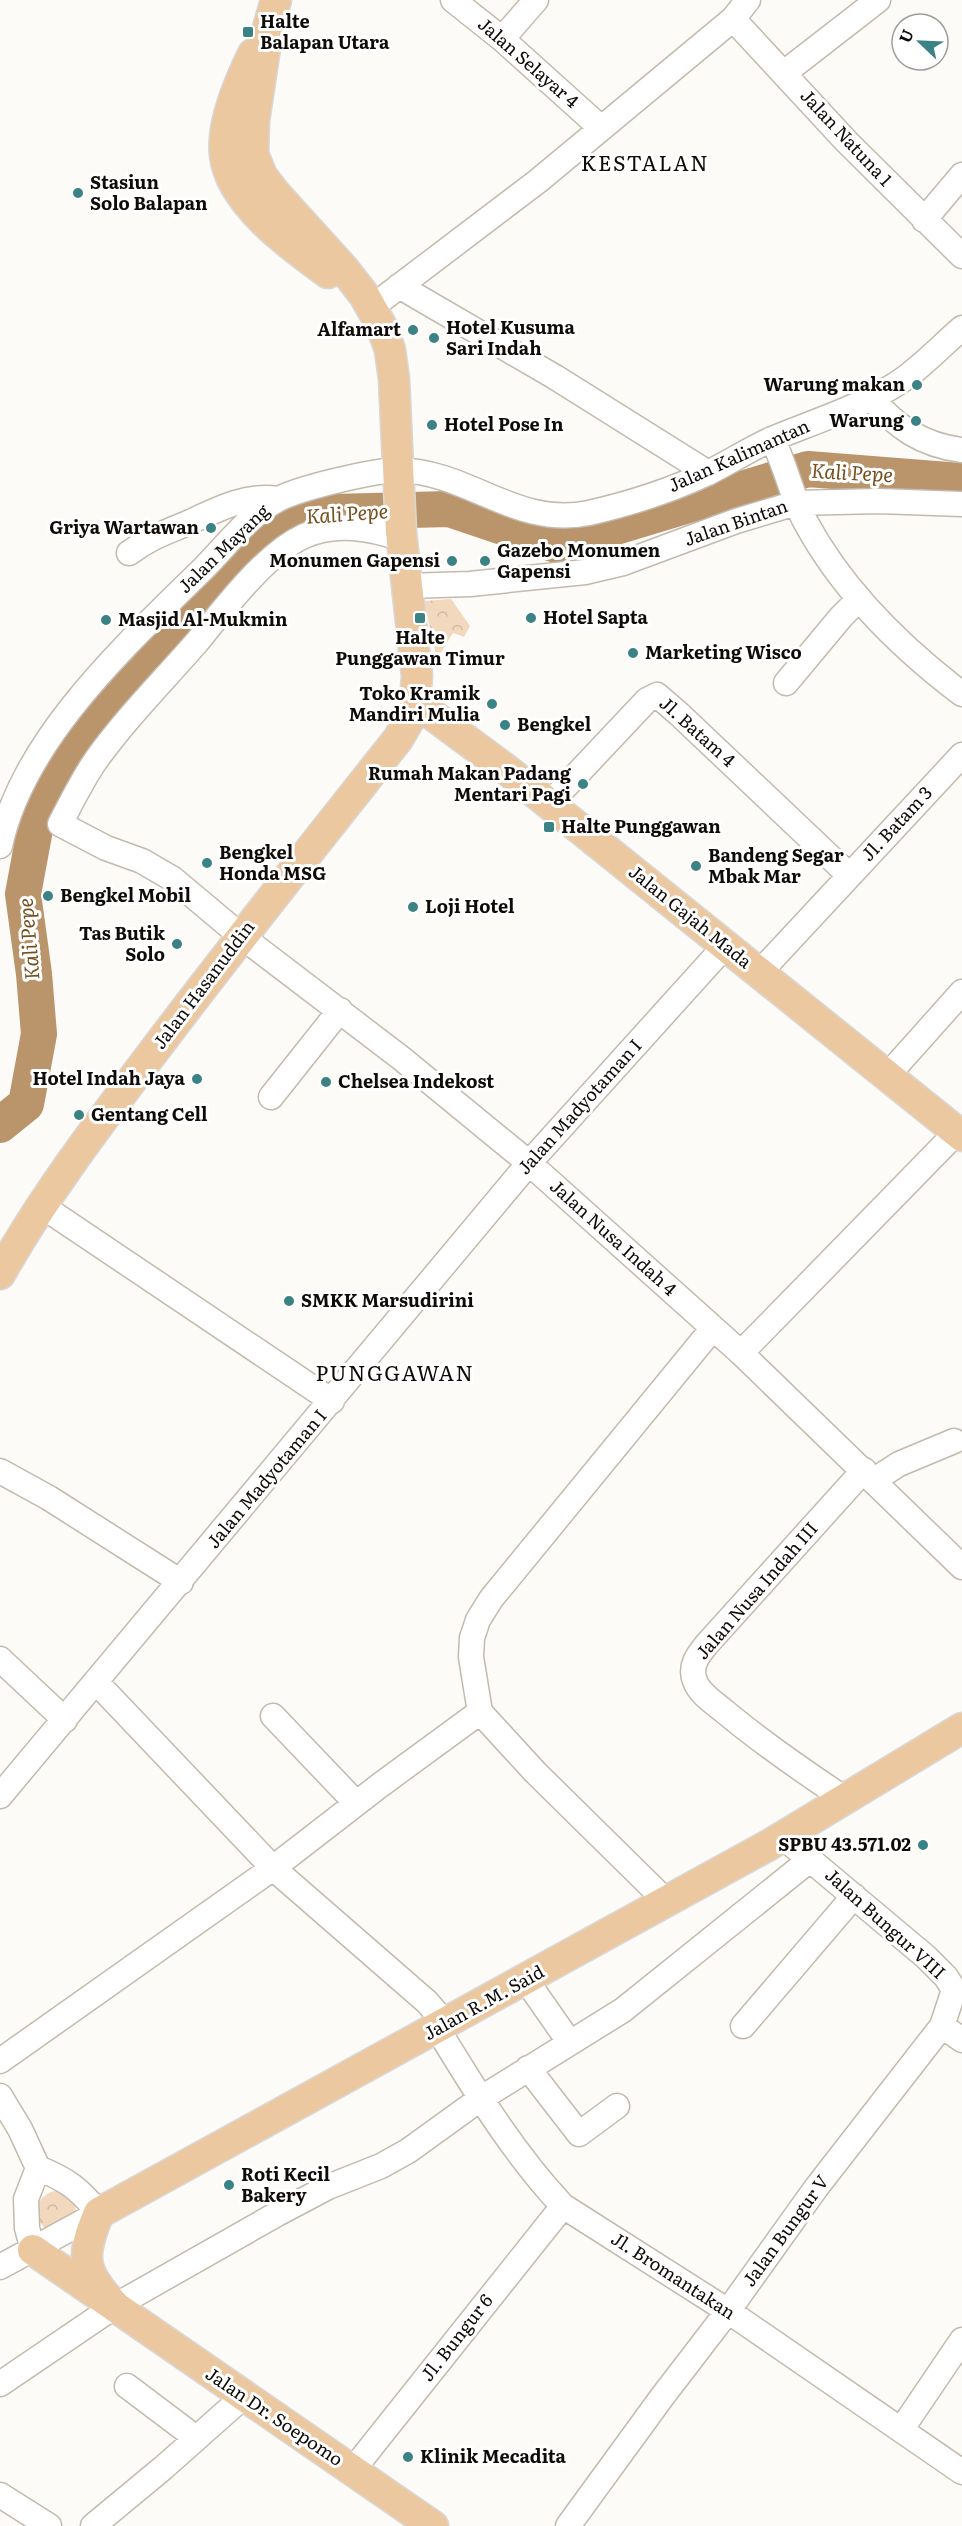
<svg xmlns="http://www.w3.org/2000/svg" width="962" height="2526" font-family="Literata,serif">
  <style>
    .forest { fill: url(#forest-crowns) }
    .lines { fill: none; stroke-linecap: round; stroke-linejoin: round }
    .river { stroke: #ba946a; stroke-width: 36 }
    .minor-casing { stroke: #c4b9ad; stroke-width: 27 }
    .major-casing { stroke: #d9d8d7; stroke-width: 33 }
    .minor { stroke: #fff; stroke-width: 24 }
    .major { stroke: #ebc8a0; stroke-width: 30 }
    .poi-dot { fill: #3a8284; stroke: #fff; stroke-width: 2 }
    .labels { text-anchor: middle; stroke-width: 6; stroke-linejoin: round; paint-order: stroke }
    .poi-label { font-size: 18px; font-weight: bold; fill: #0f0b08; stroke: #fff; text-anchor: start }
    .street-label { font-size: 18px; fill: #0f0b08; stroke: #fff }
    .water-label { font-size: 20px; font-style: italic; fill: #754f1e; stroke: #fff }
    .quarter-label { font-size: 21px; letter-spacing: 1.5px; fill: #0f0b08; stroke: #fff }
  </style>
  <defs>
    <pattern id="forest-crowns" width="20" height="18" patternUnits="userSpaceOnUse" patternTransform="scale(1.5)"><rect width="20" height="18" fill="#f2d9bd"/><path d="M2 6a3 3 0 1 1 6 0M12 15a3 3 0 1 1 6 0" fill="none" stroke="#ceb9a1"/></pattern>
  </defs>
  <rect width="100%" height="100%" fill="#fdfbf8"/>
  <path class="forest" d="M451,599l19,27 -6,11 -11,-4 -16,26 -13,-58z
    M54,2191l6,1 15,11 1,14 -28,13c-17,-11 -14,-33 6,-39z"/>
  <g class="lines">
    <path class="river" d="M0,1125l26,-21 13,-70 -5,-60 -11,-80 18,-97 70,-96 182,-184 40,-5 116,-3 107,36 252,-76 154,12"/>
    <defs>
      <path id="minor" d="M453,0l49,39 99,89
        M733,19l114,123 115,114
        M502,39l34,-39
        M784,73l94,-73
        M924,220l38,-45
        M399,286l156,91 153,96
        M372,307l166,-126 195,-162 15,-19
        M870,397c27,30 51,48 92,53
        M772,439c14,26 19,56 33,82 37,69 95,126 157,173
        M402,539c-32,-11 -66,-17 -98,-3 -39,18 -80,73 -107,106 -34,39 -71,76 -101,118 -14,20 -25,43 -36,64l46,24 36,13 31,18 68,57 160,122 128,105 212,190 221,214
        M129,553c22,-16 35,-20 59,-30 28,-13 58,-29 90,-24
        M407,586l63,-2 115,-12 38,-9 113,-42 60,-18 83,-2 83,3
        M786,683l55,-66 18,-18
        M549,804l98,-104 10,-5 22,19 170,161
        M0,846c23,-108 127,-202 203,-277 23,-23 45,-53 74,-69 21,-12 99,-30 122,-30 71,2 117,58 190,43 39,-9 83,-23 119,-40 22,-11 42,-24 64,-34 41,-17 89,-32 126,-56 23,-15 43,-37 64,-55
        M759,973l203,-218
        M887,1076l75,-84
        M271,1097l69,-87
        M42,1206l290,195
        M741,1353l216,-221
        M0,1471l49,27 132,84
        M874,1480l25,-16 55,-23
        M0,1659l65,61
        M97,1683l176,185 154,134 19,22
        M273,1716l83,87
        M0,1796l529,-633 196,-217
        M845,1799c-42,-28 -83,-56 -121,-88 -10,-8 -25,-18 -29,-30 -6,-15 3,-26 12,-37l157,-174
        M666,1901l-130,-128 -56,-61 -9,-55 1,-19 6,-18 13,-21 222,-271
        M526,1980l44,63
        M743,2026l111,-130
        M942,2026l20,14
        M437,2028c38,62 76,125 126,178l165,105 234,161
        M0,2061l273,-193 106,-82 101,-74
        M528,2068l51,66 38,-28
        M0,2096l20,33 18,39
        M0,2267l99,-54c-20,-24 -31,-33 -61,-45l-12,31 1,29 6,22
        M0,2384l115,-78 162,-92 51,-27 53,-21 27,-15 72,-52 143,-89 188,-151
        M127,2386l69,52
        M901,2430l61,-90
        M352,2471l211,-265
        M0,2495l49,31
        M93,2526l70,-58 80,-71
        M568,2526l94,-129 66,-86 88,-123 126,-162 12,-36 -8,-13 -20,-20 -143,-120"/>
      <path id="major" d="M253,54c-13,27 -32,70 -28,101 5,48 67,92 103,118
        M415,702l92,68 455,366
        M0,1274c46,-82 104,-157 160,-231 78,-103 158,-203 238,-304l10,-17 7,-20 2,-26 -16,-144 -7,-153 -4,-29 -8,-23 -18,-32 -21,-27 -68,-75 -13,-17 -9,-22 1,-33 14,-93 8,-28
        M33,2250l400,276
        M115,2306c-33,-34 -35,-49 -16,-93l670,-368 193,-117"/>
    </defs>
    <use href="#minor" class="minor-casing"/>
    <use href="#major" class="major-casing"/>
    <use href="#minor" class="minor"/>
    <use href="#major" class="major"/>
  </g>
  <g class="poi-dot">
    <rect x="242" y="26" width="12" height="12" rx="3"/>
    <circle cx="78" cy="193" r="6"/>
    <circle cx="413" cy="330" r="6"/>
    <circle cx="434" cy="338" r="6"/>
    <circle cx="917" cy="385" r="6"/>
    <circle cx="916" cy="421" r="6"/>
    <circle cx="432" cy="425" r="6"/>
    <circle cx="211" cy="528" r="6"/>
    <circle cx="452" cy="561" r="6"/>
    <circle cx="485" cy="561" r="6"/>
    <rect x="414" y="612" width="12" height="12" rx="3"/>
    <circle cx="531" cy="618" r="6"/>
    <circle cx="106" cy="620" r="6"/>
    <circle cx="633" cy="653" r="6"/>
    <circle cx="492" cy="704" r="6"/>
    <circle cx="505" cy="725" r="6"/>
    <circle cx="583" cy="784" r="6"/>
    <rect x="543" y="821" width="12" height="12" rx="3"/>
    <circle cx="207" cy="863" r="6"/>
    <circle cx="696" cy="866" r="6"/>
    <circle cx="48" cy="896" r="6"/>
    <circle cx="413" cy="907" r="6"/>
    <circle cx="177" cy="944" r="6"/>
    <circle cx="197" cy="1079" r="6"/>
    <circle cx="326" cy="1082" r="6"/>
    <circle cx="79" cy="1115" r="6"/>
    <circle cx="289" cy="1301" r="6"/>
    <circle cx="923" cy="1845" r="6"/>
    <circle cx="229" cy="2185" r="6"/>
    <circle cx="408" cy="2457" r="6"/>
  </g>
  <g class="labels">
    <g class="poi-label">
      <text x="260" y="28">Halte<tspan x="260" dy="21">Balapan Utara</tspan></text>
      <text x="90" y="189">Stasiun<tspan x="90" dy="21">Solo Balapan</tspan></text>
      <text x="446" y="334">Hotel Kusuma<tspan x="446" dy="21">Sari Indah</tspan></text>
      <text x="401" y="336" text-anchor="end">Alfamart</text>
      <text x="905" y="391" text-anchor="end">Warung makan</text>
      <text x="904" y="427" text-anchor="end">Warung</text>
      <text x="444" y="431">Hotel Pose In</text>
      <text x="199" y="534" text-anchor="end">Griya Wartawan</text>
      <text x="497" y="557">Gazebo Monumen<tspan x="497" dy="21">Gapensi</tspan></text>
      <text x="440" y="567" text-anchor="end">Monumen Gapensi</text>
      <text x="543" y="624">Hotel Sapta</text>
      <text x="118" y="626">Masjid Al-Mukmin</text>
      <text x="420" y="644" text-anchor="middle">Halte<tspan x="420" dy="21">Punggawan Timur</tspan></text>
      <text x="645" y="659">Marketing Wisco</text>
      <text x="480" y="700" text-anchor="end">Toko Kramik<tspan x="480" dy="21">Mandiri Mulia</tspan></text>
      <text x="517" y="731">Bengkel</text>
      <text x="571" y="780" text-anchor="end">Rumah Makan Padang<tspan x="571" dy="21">Mentari Pagi</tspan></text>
      <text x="561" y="833">Halte Punggawan</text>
      <text x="219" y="859">Bengkel<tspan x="219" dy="21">Honda MSG</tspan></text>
      <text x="708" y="862">Bandeng Segar<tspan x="708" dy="21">Mbak Mar</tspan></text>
      <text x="60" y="902">Bengkel Mobil</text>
      <text x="425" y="913">Loji Hotel</text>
      <text x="165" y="940" text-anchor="end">Tas Butik<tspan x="165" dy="21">Solo</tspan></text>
      <text x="185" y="1085" text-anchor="end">Hotel Indah Jaya</text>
      <text x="338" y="1088">Chelsea Indekost</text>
      <text x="91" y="1121">Gentang Cell</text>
      <text x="301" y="1307">SMKK Marsudirini</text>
      <text x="911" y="1851" text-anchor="end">SPBU 43.571.02</text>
      <text x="241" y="2181">Roti Kecil<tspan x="241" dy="21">Bakery</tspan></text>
      <text x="420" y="2463">Klinik Mecadita</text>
    </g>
    <g class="street-label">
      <text transform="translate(528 63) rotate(41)" y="6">Jalan Selayar 4</text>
      <text transform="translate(846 138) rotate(47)" y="6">Jalan Natuna 1</text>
      <text transform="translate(739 456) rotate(-24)" y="6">Jalan Kalimantan</text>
      <text transform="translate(736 523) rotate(-19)" y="6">Jalan Bintan</text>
      <text transform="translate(224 549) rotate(-44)" y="6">Jalan Mayang</text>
      <text transform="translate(697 732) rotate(42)" y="6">Jl. Batam 4</text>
      <text transform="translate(897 824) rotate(-47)" y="6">Jl. Batam 3</text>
      <text transform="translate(690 917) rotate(39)" y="6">Jalan Gajah Mada</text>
      <text transform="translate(204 985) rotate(-53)" y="6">Jalan Hasanuddin</text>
      <text transform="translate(580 1107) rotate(-48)" y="6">Jalan Madyotaman I</text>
      <text transform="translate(613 1238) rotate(42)" y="6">Jalan Nusa Indah 4</text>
      <text transform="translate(267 1479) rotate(-50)" y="6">Jalan Madyotaman I</text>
      <text transform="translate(757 1591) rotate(-49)" y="6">Jalan Nusa Indah III</text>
      <text transform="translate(885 1924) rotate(42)" y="6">Jalan Bungur VIII</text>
      <text transform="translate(484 2003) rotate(-29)" y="6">Jalan R.M. Said</text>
      <text transform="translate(786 2231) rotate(-54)" y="6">Jalan Bungur V</text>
      <text transform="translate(673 2276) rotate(33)" y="6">Jl. Bromantakan</text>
      <text transform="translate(457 2338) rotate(-52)" y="6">Jl. Bungur 6</text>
      <text transform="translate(274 2417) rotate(34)" y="6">Jalan Dr. Soepomo</text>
    </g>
    <g class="water-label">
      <text transform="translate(852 473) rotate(3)" y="7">Kali Pepe</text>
      <text transform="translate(347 514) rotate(-4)" y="7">Kali Pepe</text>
      <text transform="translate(29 939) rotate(-95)" y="7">Kali Pepe</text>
    </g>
    <g class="quarter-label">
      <text x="645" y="171">KESTALAN</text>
      <text x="395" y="1381">PUNGGAWAN</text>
    </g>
  </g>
  <g transform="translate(920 42) rotate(293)"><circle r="28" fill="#ffffff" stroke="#9f9d9c" stroke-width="1.5"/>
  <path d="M0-4.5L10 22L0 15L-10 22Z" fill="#3a8284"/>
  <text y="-9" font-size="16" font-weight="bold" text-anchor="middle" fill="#0f0b08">U</text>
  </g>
</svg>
